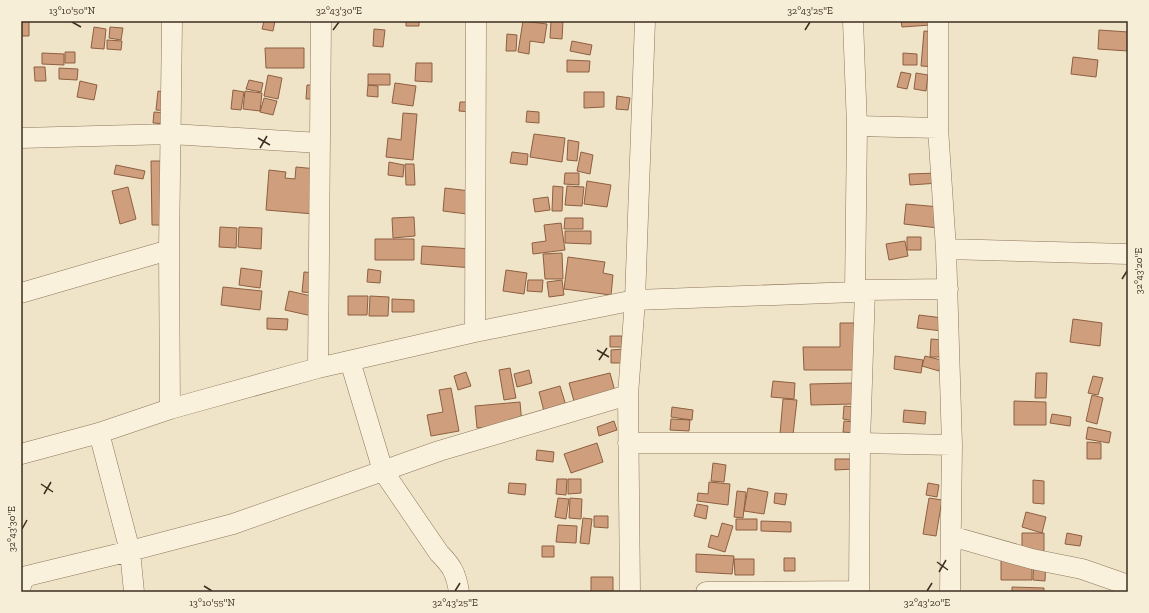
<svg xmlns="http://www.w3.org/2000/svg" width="1149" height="613" font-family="'Zilla Slab',serif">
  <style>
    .building { fill: #cf9f7d; stroke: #8d5f41 }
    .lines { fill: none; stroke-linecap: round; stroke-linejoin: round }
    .minor-casing { stroke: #8d765c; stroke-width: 21 }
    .minor { stroke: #faf1dc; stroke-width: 20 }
    .ticks { fill: none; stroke: #3d2e20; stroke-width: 1.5 }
    .neatline { fill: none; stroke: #3d2e20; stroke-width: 1.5 }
    .ticks-label { font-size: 10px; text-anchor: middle; fill: #3d2e20 }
  </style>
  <rect width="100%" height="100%" fill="#f0e4c8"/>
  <path class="building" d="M21,21h8v15h-8z
    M264,21h11l-2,10 -11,-2z
    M406,21h13v5h-13z
    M523,21l24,3 -3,19 -14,-2 -1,13 -11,-2z
    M551,21h12l-1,18 -12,-1z
    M901,21h44v3l-43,3z
    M94,27l12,2 -2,20 -13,-1z
    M110,27l13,1 -2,12 -12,-2z
    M374,29l11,1 -2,17 -10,-1z
    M1099,30l29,2v19l-30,-2z
    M924,31l17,1 -3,35 -17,-1z
    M507,34l10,1 -1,16h-10z
    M107,40l15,1 -1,9 -14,-1z
    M572,41l20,4 -2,10 -20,-4z
    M265,48h39v20h-38z
    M65,52h10v11h-10z
    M42,53l22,1v11l-22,-1z
    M903,53l14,1v11h-14z
    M1073,57l25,3 -2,17 -25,-3z
    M567,60l23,1 -1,11h-22z
    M416,63h16v19l-17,-1z
    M34,67h11l1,14h-11z
    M59,68l19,1 -1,11 -18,-1z
    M901,72l10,2 -4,15 -10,-2z
    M916,73l12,2 -2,16 -12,-2z
    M368,74h22v11h-22z
    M268,75l14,3 -4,21 -14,-3z
    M249,80l14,3 -2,9 -15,-3z
    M80,81l17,4 -3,15 -17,-3z
    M395,83l21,3 -3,20 -21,-3z
    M307,85h9v14h-10z
    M368,85l10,1v11l-11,-1z
    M233,90l11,2 -3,18 -10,-1z
    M158,91l13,2 -3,18 -12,-1z
    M245,91l17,2 -2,18 -17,-2z
    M584,92h20v15l-20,1z
    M617,96l13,2 -2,12 -12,-1z
    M264,98l13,3 -4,14 -13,-3z
    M460,102h13l-1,10 -13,-1z
    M527,111l12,1v11l-13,-1z
    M154,112l14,1v11l-15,-1z
    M403,113l14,1 -4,46 -27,-3 2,-19 13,2z
    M534,134l31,4 -3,24 -32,-5z
    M568,140l11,2 -2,19 -10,-1z
    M512,152l16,2 -1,11 -17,-2z
    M581,152l12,3 -3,19 -13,-3z
    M151,161h19l1,64h-19z
    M389,162l15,3 -1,12 -15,-2z
    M405,164h9l1,21h-9z
    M116,165l29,6 -2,8 -29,-5z
    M296,167l21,2 -3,45 -48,-4 3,-40 17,2 -1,6 10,1z
    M565,173h14v12l-15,-1z
    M939,173v10l-29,2 -1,-11z
    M587,181l24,4 -4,22 -23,-3z
    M553,186l10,1 -1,24h-10z
    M567,186l17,1 -2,19 -17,-1z
    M128,187l8,32 -16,5 -8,-33z
    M445,188l25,3 -3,23 -24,-3z
    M548,197l2,13 -15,2 -2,-13z
    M906,204l34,3 -2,21 -34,-4z
    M414,217l1,19 -22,2 -1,-20z
    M565,218h18v11h-19z
    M561,223l4,27 -32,4 -1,-11 14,-2 -2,-16z
    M220,227l17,1 -1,20 -17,-1z
    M239,227l23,1 -1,21 -23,-2z
    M565,231h26v13l-26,-1z
    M907,237h14v13h-14z
    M375,239h39v21h-39z
    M905,241l3,15 -19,4 -3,-16z
    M422,246l52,3 -1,19 -52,-4z
    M562,253l1,26h-18l-2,-25z
    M568,257l37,5 -2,11 10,2 -2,20 -47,-6z
    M241,268l21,3 -2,17 -21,-3z
    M368,269l13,2 -1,12 -13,-1z
    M506,270l21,3 -3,21 -21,-3z
    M304,272l12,1 -2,20 -12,-1z
    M528,280h15l-1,12 -15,-1z
    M562,280l2,15 -15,2 -2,-15z
    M223,287l39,4 -2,19 -39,-5z
    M289,291l27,6 -4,19 -27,-6z
    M348,296h20l-1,19h-19z
    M370,296l19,1 -1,19h-19z
    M392,299l22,1v12h-22z
    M919,315l24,3 -1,13 -25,-3z
    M267,318l21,1 -1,11 -20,-1z
    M1073,319l29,4 -2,23 -30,-4z
    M840,323h14l1,47h-51l-1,-23h37z
    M610,336h12v11h-12z
    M931,339l12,1 -1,17h-12z
    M623,349l1,14h-13v-13z
    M895,356l28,4 -2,13 -27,-4z
    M925,356l16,4 -2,11 -17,-5z
    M510,368l6,30 -12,2 -5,-30z
    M529,370l3,13 -15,4 -3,-13z
    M466,372l5,14 -13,4 -4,-14z
    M610,373l6,22 -41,10 -6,-22z
    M1036,373h11l-1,25h-11z
    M1093,376l10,2 -5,17 -10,-2z
    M773,381l22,2 -1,16 -23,-2z
    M853,383v21l-42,1 -1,-21z
    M560,386l7,23 -22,6 -6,-23z
    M451,388l8,43 -28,5 -4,-21 16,-3 -4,-22z
    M1092,395l11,3 -6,26 -11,-3z
    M783,399l14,1 -4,35 -13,-1z
    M1014,401l32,1v23h-32z
    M520,402l2,22 -45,4 -2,-22z
    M844,406l12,1 -2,14 -11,-2z
    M672,407l21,3 -1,10 -21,-3z
    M904,410l22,2 -1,12 -22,-2z
    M1052,414l19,3 -1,9 -20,-3z
    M671,419l19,1 -1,11 -19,-1z
    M614,421l3,9 -18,6 -2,-9z
    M844,421l11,1 -1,11 -11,-1z
    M1088,427l23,5 -2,11 -23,-4z
    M1087,442l14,1v16h-14z
    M597,443l6,19 -32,11 -7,-19z
    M537,450l17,2 -1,10 -17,-2z
    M835,459h19v10l-19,1z
    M713,463l13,2 -2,17 -13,-1z
    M557,479h10l-1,16 -10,-1z
    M568,479h13v14l-13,1z
    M1033,480l11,1v23l-11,-1z
    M709,482l21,2 -2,21 -31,-4 1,-8 10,1z
    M509,483l17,1 -1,11 -17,-2z
    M928,483l11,2 -2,12 -11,-2z
    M748,488l20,4 -4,22 -20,-3z
    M737,491l9,1 -3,26 -9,-1z
    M775,493l12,1 -2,11 -11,-2z
    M558,498l11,1 -3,20 -11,-2z
    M570,498l12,1 -1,20 -12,-1z
    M929,498l13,2 -6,36 -13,-2z
    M697,504l11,2 -2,13 -12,-3z
    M1026,512l20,5 -4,16 -20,-6z
    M594,516h14v12l-14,-1z
    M583,518l9,1 -3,25 -9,-1z
    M736,519h21v11h-21z
    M761,521l30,1v10l-30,-1z
    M722,523l11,3 -8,26 -17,-5 3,-12 7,2z
    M558,525l19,1 -1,17 -20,-1z
    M1022,533h22v22l-22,-1z
    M1067,533l15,3 -2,10 -15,-2z
    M542,546h12v11h-12z
    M696,554l38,2 -2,18 -36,-2z
    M1034,557h12l-1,24 -12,-1z
    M784,558h11v13h-11z
    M734,559h20v16h-19z
    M1001,560h31v20h-31z
    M591,577h22v15h-22z
    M1012,587l32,1v4h-32z"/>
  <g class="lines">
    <defs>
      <path id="minor" d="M853,21l4,105 -2,166
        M938,21v107l8,121 6,196 -2,147
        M857,126l81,2
        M21,138l150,-4 149,9
        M946,249l182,5
        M21,293l148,-43
        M475,332l1,-311
        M350,361l33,110 56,82c13,13 17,20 20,39
        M318,368l3,-347
        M170,409l-1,-159 3,-229
        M99,433l31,118 4,41
        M628,443h232l92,2
        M21,454l78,-21 71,-24 148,-41 157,-36 160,-32 220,-8 10,-2 83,-1
        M951,536l81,23 50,10 46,16
        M21,586l1,-4 5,-6 103,-25 103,-27 206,-73 189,-56
        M630,592l-2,-197 7,-95 10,-279
        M706,592l153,-1
        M859,592l1,-149 5,-153"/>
    </defs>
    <use href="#minor" class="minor-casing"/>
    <use href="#minor" class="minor"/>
  </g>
  <path class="ticks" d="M72,22l9,5M333,30l6,-8M805,30l5,-8M258,138l12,7M260,148l7,-12M1122,279l5,-8M597,350l12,7M599,360l8,-12M41,484l12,8M44,494l7,-12M22,529l5,-9M937,562l11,8M939,572l7,-12M204,586l8,5M455,591l5,-8M927,591l5,-8"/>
  <rect width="1149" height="613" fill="none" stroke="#f7eed8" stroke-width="44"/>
  <rect x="22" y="22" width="1105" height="569" class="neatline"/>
  <g class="ticks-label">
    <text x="72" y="14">13°10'50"N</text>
    <text x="339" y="14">32°43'30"E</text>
    <text x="810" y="14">32°43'25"E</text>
    <text transform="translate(1138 271) rotate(-90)" y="4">32°43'20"E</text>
    <text transform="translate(11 529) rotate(-90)" y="4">32°43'30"E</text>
    <text x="212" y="606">13°10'55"N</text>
    <text x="455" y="606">32°43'25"E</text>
    <text x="927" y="606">32°43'20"E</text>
  </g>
</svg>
